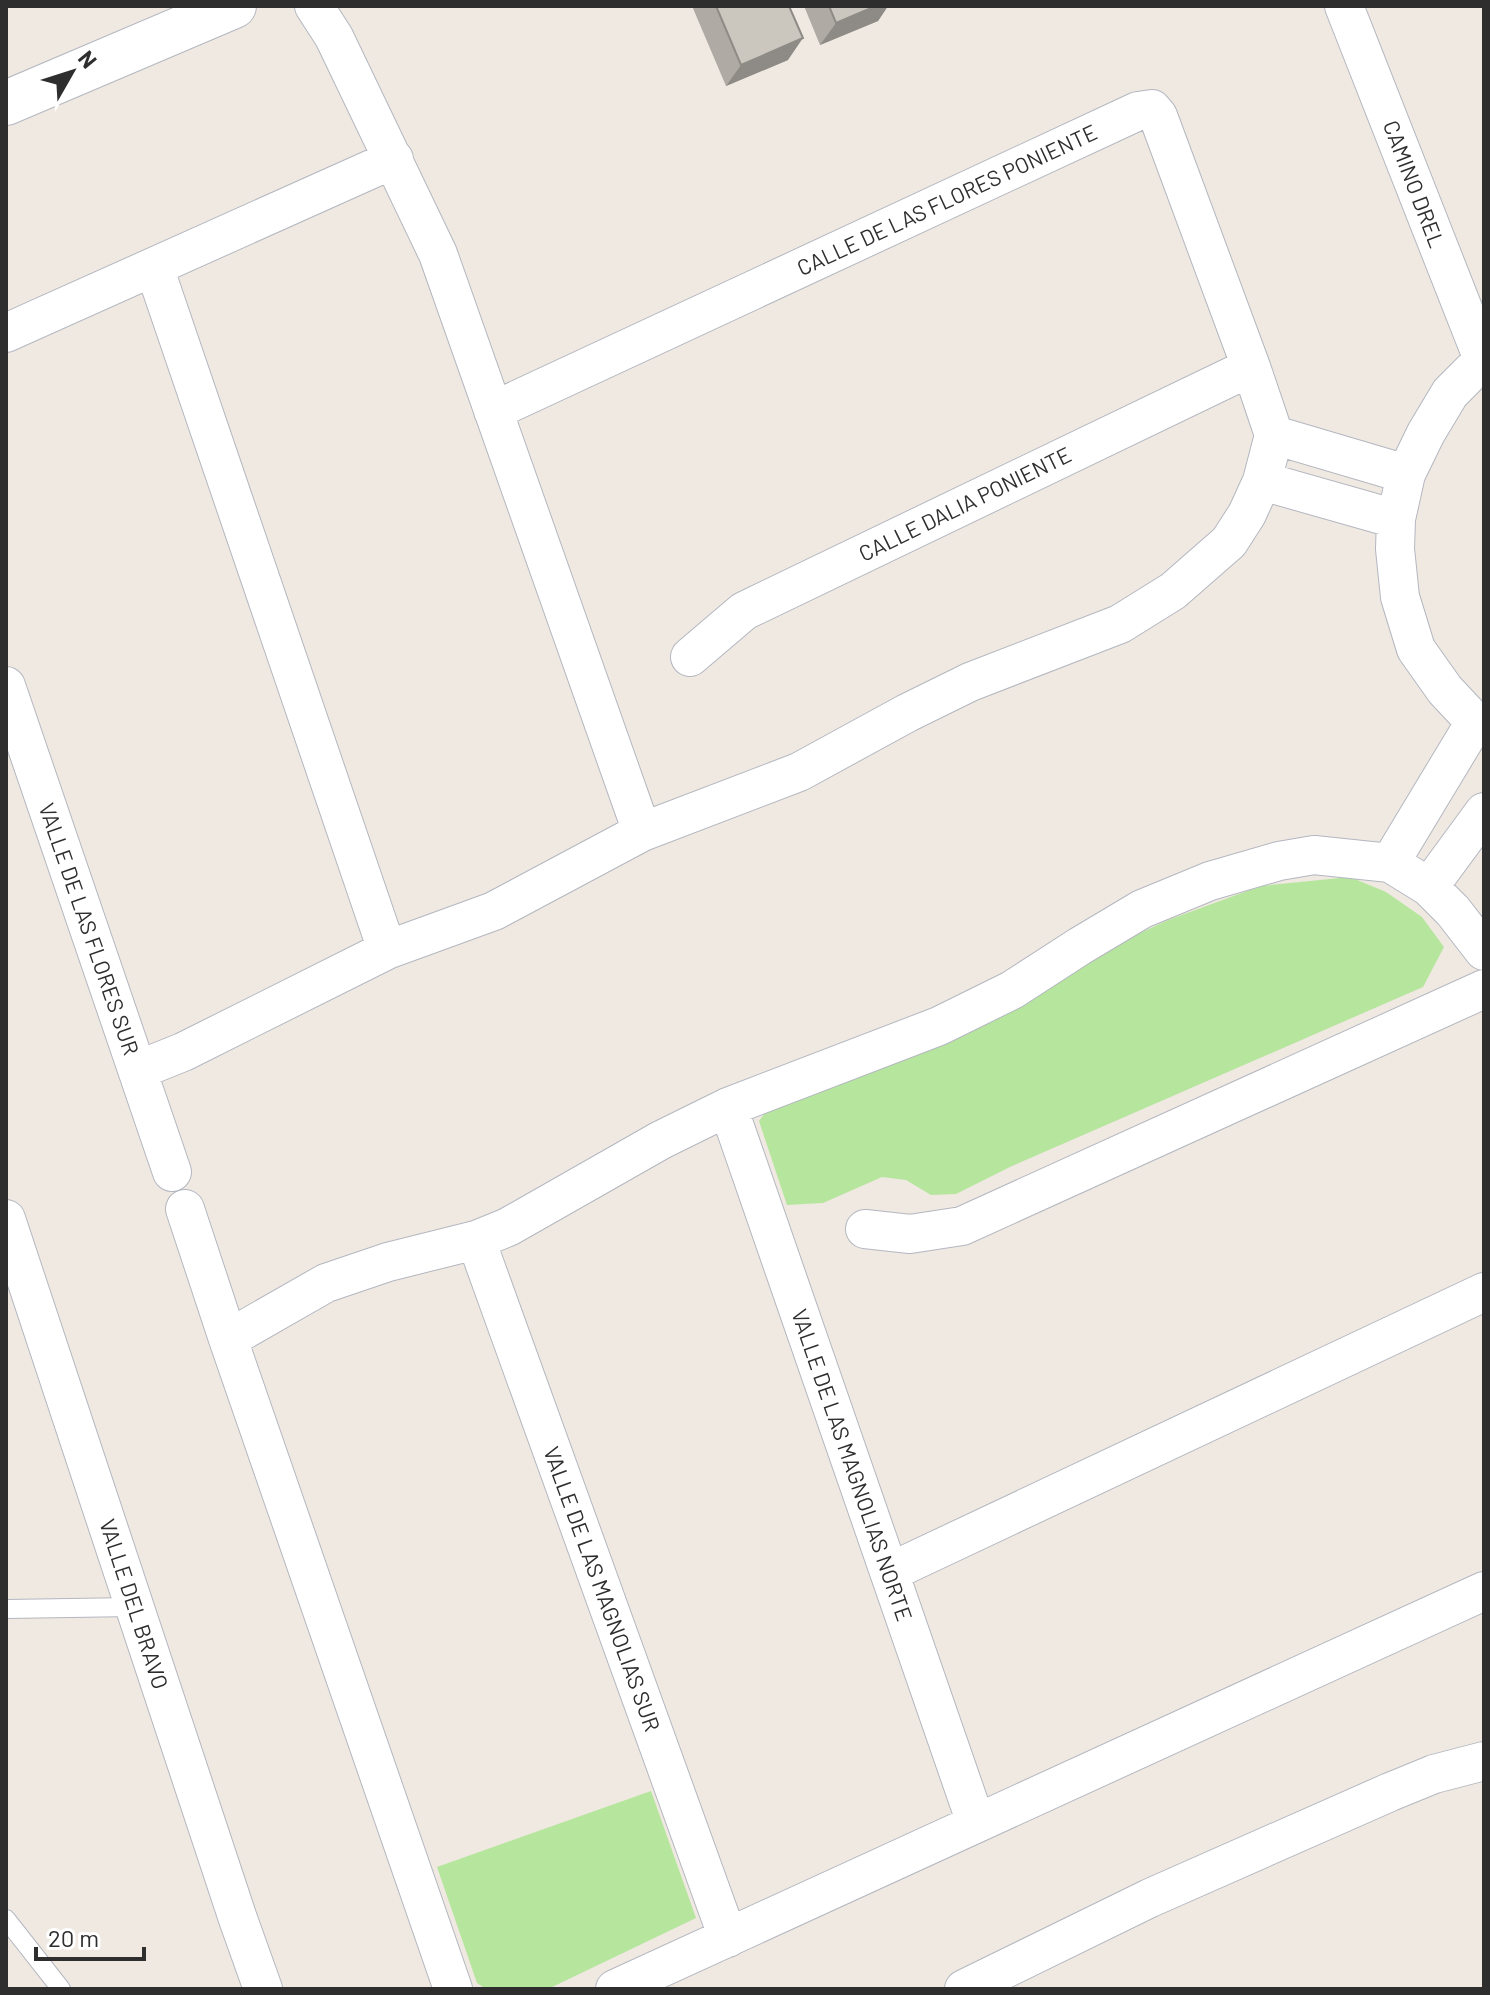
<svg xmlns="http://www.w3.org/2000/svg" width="1490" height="1995" font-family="Barlow,sans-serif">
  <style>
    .green { fill: #b6e59e }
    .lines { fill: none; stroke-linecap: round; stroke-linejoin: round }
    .lane-casing { stroke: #b4b7c1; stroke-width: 20 }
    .street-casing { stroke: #b4b7c1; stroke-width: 40 }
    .secondary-casing { stroke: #b4b7c1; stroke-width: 46 }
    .lane { stroke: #fff; stroke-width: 18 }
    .street { stroke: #fff; stroke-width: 38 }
    .secondary { stroke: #fff; stroke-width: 44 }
    .wall { fill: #afaba4 }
    .shaded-wall { fill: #8e8b86 }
    .building { fill: #cbc7bf; stroke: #8e8b86; stroke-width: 2 }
    .labels { text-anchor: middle; stroke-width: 8; stroke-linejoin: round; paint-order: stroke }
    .street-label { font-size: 22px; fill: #2e2e2e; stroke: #fff }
  </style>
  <rect width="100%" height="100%" fill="#efe9e1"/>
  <path class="green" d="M1350,877l36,15 36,25 22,30 -21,40 -411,179 -56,28 -25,1 -25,-15 -24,-3 -59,26 -36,2 -28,-84 8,-11 50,-28 177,-61 36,-29 57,-34 81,-38 93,-34z
    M651,1791l45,127 -148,71h-62l-9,-6 -40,-116z"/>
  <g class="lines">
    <defs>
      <path id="lane" d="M6,1609l128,-2
        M6,1919l55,70"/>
      <path id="street" d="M314,6l20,31 104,217 204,578
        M1344,6l140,356
        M154,267l233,683
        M6,333l388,-174
        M1483,360l-33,33 -24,40 -20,41 -10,45 -1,30 5,48 16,52 29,41 30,32 9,6
        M1274,435l132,39
        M1262,481l134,38
        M690,657l54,-46 507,-244
        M6,686l166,486
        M1390,863l85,-141
        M1429,887l55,-75
        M138,1070l45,-18 204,-102 107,-39 148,-79 157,-60 108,-59 63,-31 150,-58 53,-33 56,-49 18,-28 15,-33 12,-46 -23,-68 -93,-251 -6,-7 -14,2 -645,300
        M728,1107l248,716
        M185,1209l43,130
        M6,1219l232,700 25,70
        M865,1229l45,5 52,-8 522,-237
        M476,1240l252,698
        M890,1572l594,-280
        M453,1989l-225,-650 98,-56 62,-21 88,-22 32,-13 153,-87 67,-33 211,-81 73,-36 68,-44 62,-37 68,-28 69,-20 35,-6 76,8 39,24 24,24 31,40
        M615,1989l869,-398
        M964,1989l186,-91 240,-106 44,-18 50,-13"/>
      <path id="secondary" d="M6,103l228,-97"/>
    </defs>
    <use href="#lane" class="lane-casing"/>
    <use href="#street" class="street-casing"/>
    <use href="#secondary" class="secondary-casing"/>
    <use href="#lane" class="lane"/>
    <use href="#street" class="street"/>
    <use href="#secondary" class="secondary"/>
  </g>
  <path class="wall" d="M692,6h97l-1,54 -62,26z
    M804,6h84l-10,15 -58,24z"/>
  <path class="shaded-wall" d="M876,6h12l-10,15 -58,24 16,-22z
    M803,38l-15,22 -62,26 15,-21z"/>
  <path class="building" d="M716,6h73l14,32 -62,27z
    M829,6h47l-40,17z"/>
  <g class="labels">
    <g class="street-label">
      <text transform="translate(1414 184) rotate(69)" y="8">CAMINO DREL</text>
      <text transform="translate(947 200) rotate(-25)" y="8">CALLE DE LAS FLORES PONIENTE</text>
      <text transform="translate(965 504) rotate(-26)" y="8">CALLE DALIA PONIENTE</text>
      <text transform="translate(89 929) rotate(71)" y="8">VALLE DE LAS FLORES SUR</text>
      <text transform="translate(852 1465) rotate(71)" y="8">VALLE DE LAS MAGNOLIAS NORTE</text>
      <text transform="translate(602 1589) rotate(70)" y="8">VALLE DE LAS MAGNOLIAS SUR</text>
      <text transform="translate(134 1604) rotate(72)" y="8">VALLE DEL BRAVO</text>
    </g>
  </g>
  <rect width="1490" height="1995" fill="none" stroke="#2e2e2e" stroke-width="16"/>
  <g transform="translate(72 72) rotate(51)" stroke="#ffffff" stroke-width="6" paint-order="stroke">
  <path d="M0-6L14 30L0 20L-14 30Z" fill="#2e2e2e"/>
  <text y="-12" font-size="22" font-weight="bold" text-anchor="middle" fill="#2e2e2e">N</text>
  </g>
  <path d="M36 1947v12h108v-12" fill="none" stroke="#2e2e2e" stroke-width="4"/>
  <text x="48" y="1947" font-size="24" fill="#2e2e2e" stroke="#ffffff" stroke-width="6" paint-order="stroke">20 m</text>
</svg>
